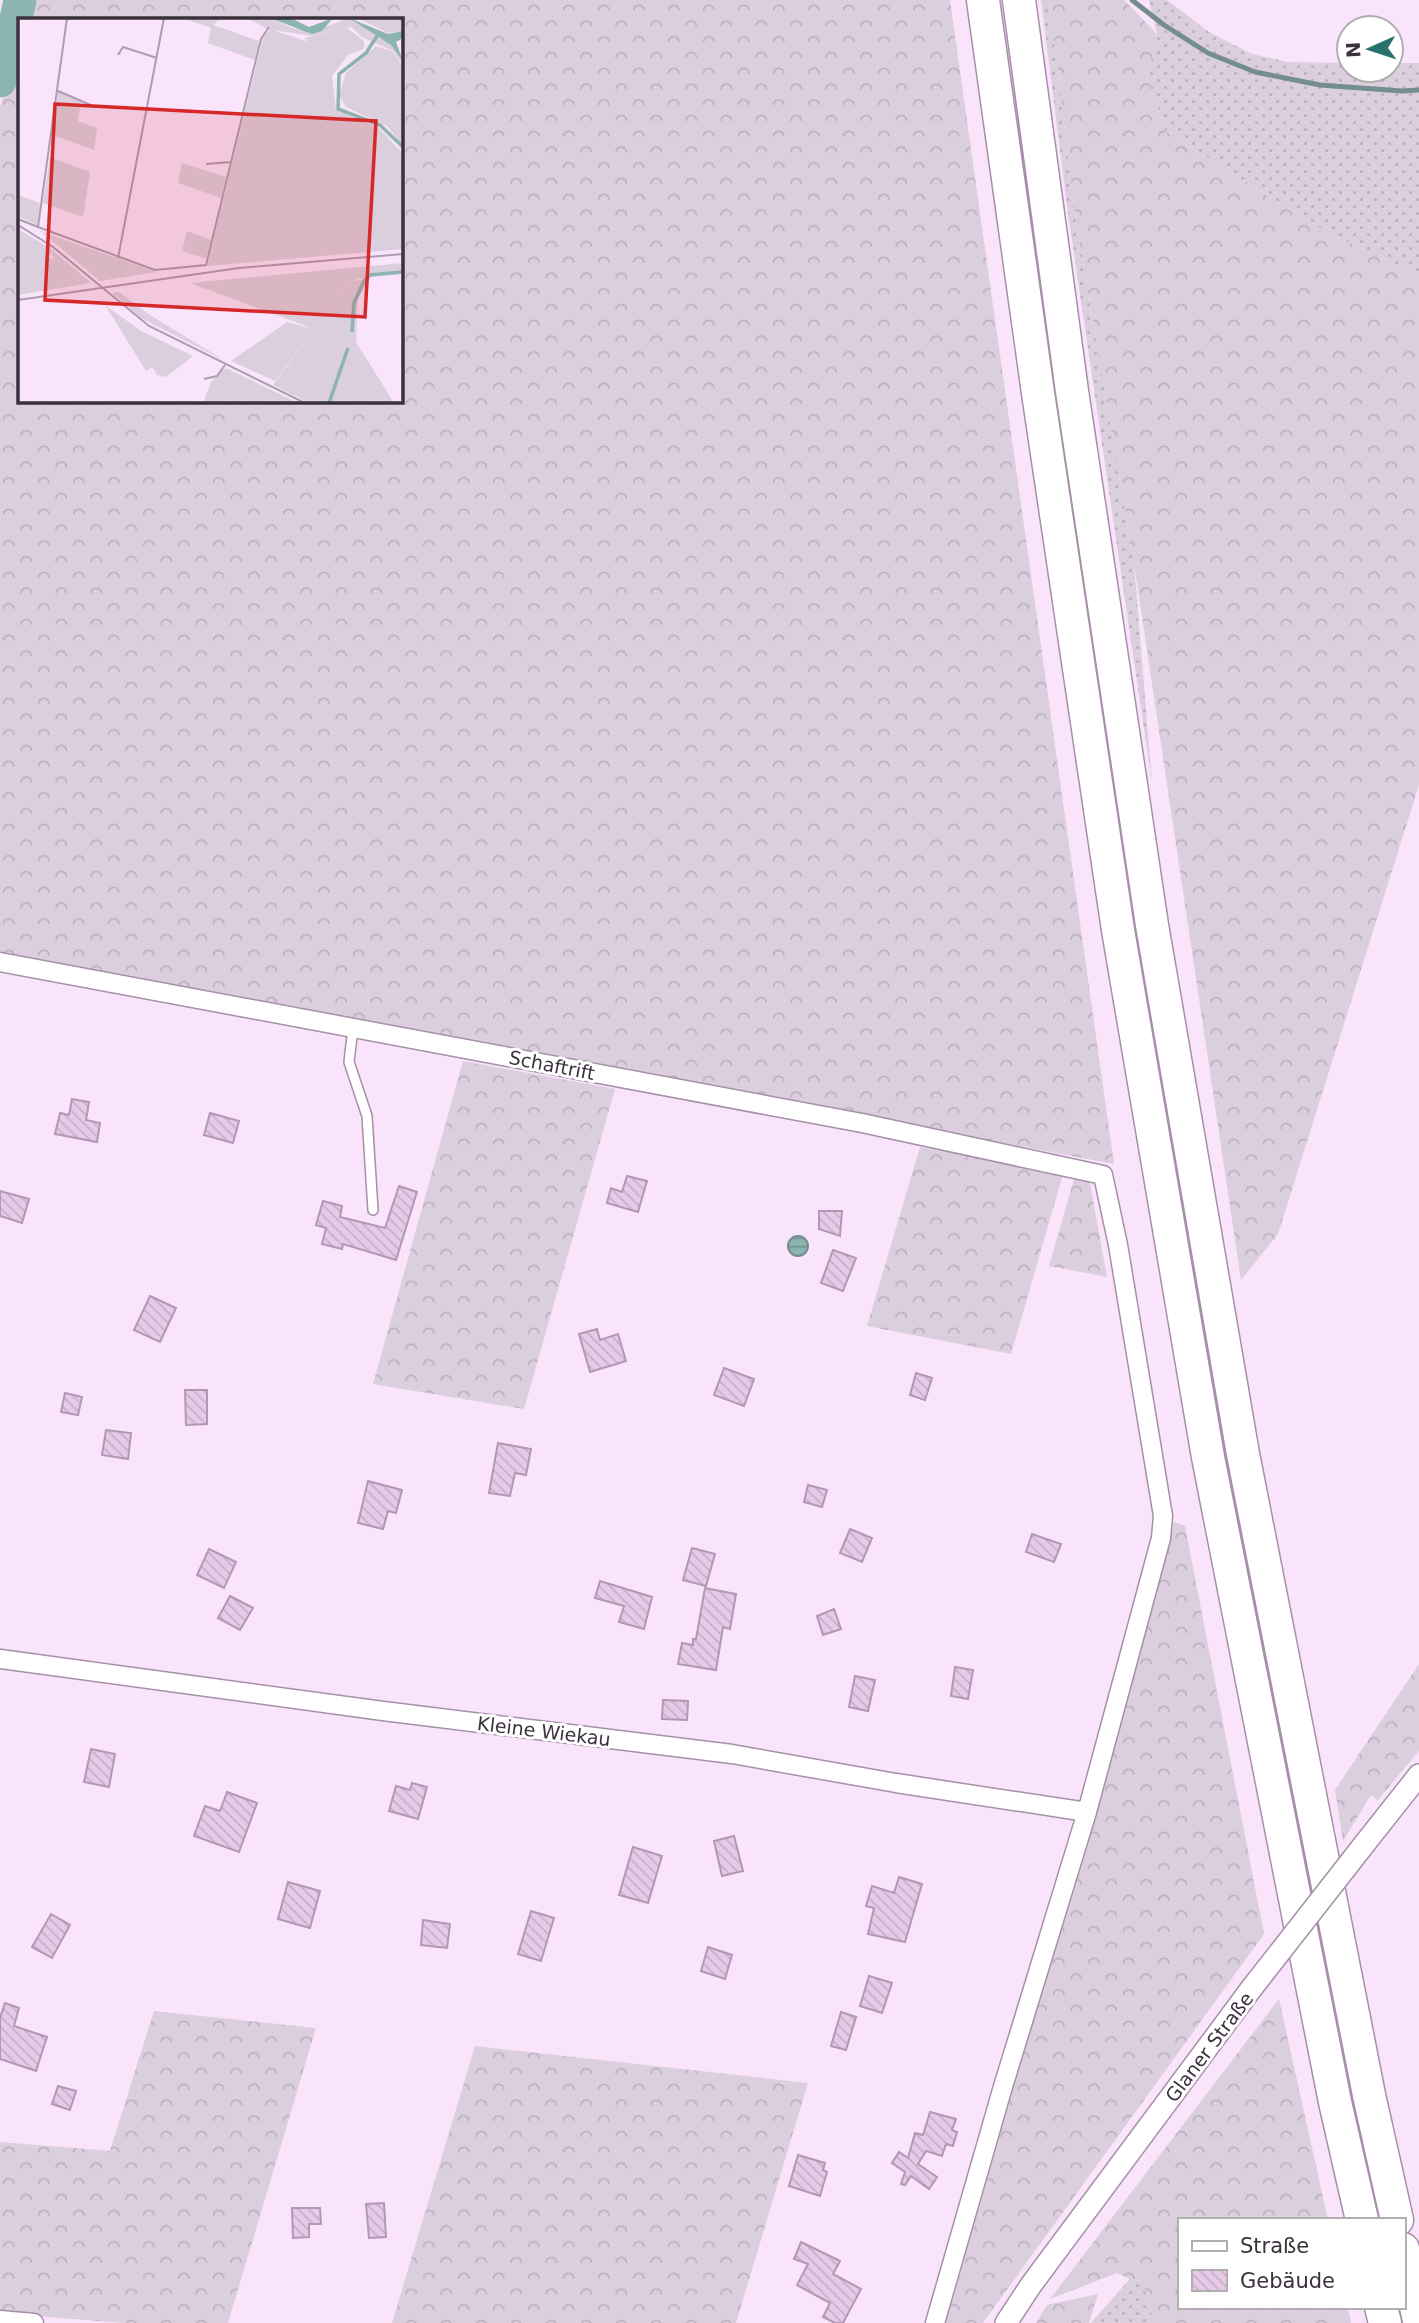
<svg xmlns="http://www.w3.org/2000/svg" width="1419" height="2323" font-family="'DejaVu Sans',sans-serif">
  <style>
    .grass { fill: url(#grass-dots) }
    .forest { fill: url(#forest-crowns) }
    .water { fill: url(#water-rules); stroke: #748d8e; stroke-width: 2 }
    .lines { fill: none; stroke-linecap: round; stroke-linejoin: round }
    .stream { stroke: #748d8e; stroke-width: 5 }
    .river { stroke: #8cb4b0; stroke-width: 33 }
    .building { fill: url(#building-back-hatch); stroke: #b198b4; stroke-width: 2 }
    .service-casing { stroke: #a78eaa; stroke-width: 12 }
    .minor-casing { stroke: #a78eaa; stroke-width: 21 }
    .tertiary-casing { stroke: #a78eaa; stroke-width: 24 }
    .motorway-casing { stroke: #a78eaa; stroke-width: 35 }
    .service { stroke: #fff; stroke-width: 9 }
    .minor { stroke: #fff; stroke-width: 18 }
    .tertiary { stroke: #fff; stroke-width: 21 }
    .motorway { stroke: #fff; stroke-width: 32 }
    .tertiary-bridge-casing { stroke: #a78eaa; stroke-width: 24; stroke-linecap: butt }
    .tertiary-bridge { stroke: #fff; stroke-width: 21 }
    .labels { text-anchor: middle; stroke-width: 6; stroke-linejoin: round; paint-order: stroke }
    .street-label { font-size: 19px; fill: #3b313d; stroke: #fff }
    .inset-river { fill: none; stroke: #8cb4b0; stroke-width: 3.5 }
    .inset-road { fill: none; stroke: #ae9cb0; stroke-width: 2 }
    .view { fill: #d62828; fill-opacity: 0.15; stroke: #d62828; stroke-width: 3.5 }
    .inset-edge { fill: none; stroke: #3b313d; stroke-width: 3.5 }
  </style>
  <defs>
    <pattern id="grass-dots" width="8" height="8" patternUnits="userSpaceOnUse" patternTransform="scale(1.75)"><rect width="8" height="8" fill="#dbcedd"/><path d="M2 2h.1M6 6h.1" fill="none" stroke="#bdb1bf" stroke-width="1.8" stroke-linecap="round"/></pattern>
    <pattern id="forest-crowns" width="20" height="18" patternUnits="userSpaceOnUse" patternTransform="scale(1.75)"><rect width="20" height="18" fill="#dbcedd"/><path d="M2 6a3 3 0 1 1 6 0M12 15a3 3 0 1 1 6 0" fill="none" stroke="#bdb1bf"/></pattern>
    <pattern id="water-rules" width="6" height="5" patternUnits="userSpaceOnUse" patternTransform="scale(1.75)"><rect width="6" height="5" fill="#8cb4b0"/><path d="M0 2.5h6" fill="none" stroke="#749390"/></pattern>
    <pattern id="building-back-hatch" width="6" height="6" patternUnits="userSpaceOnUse" patternTransform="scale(1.75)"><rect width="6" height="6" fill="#e6cbe9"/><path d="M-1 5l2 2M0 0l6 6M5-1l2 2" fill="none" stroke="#c6afc9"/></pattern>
  </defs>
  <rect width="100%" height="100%" fill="#fae4fc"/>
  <path class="grass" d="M1041,0h8l27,221 58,342 18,220 -84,-570z
    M1149,0h18l42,32 43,22 36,8 61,1v7h42v-7h28v212l-93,-43 -160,-100 -19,-55 10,-43z
    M1179,2223v84l141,16h-229z"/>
  <path class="forest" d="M37,0h913l164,1164 -1114,-210v-847l19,-55v349h382v-382h-371z
    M1049,0h75l33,34 -10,43 19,55 160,100 93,43v510l-141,449 -37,46 -107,-717 -58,-342z
    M463,1061l152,28 -91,320 -151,-25z
    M920,1147l143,27 -52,180 -144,-28z
    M1075,1176l14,2 18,99 -58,-11z
    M1174,1522l11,4 79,408 -281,389h-37z
    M1419,1664v87l-41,49 -7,-5 -28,46 -8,-51z
    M1279,1999l49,221h-149v87h169l3,16h-197l-10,-37 -27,-13 -67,26z
    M154,2011l162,17 -88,295h-105l-123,-10v-171l110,9z
    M475,2046l333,37 -72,240h-344z
    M1098,2294l-9,29h-53l11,-18z"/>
  <path class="water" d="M788 1246a10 10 0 1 1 20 0a10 10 0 1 1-20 0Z"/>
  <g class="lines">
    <path class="stream" d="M1132,0l32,25 44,28 47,19 65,13 82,6 17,-1"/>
    <path class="river" d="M0,81l6,-16 14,-65"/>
  </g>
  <path class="building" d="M72,1099l17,3 -3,18 14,3 -3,19 -42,-8 5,-21 9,2z
    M210,1113l29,8 -6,22 -29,-8z
    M627,1176l20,5 -9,31 -31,-9 4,-15 11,4z
    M399,1186l18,6 -21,68 -53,-16 -1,5 -20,-5 4,-16 -10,-3 7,-24 19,5 -2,11 45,11z
    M0,1191l29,8 -7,24 -22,-7z
    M819,1211h23l-2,25 -21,-7z
    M833,1250l23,8 -13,33 -22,-8z
    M150,1296l26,12 -16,34 -26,-12z
    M597,1329l3,11 18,-6 8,27 -36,11 -11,-38z
    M724,1368l30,11 -10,27 -30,-11z
    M916,1373l16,5 -7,22 -15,-5z
    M185,1390h22v34l-21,1z
    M65,1393l17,4 -4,18 -17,-3z
    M106,1430l25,3 -3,26 -26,-4z
    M498,1443l33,6 -5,26 -11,-2 -5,23 -21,-3z
    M368,1481l34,9 -6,23 -8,-2 -5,18 -25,-6z
    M808,1485l19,5 -5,17 -18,-5z
    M850,1529l22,9 -10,24 -22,-9z
    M1032,1534l29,10 -7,18 -28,-10z
    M692,1548l23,6 -9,32 -23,-6z
    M209,1549l27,13 -12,26 -27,-13z
    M600,1581l52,16 -8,32 -25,-7 5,-16 -29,-8z
    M705,1588l31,6 -6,35 -7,-2 -7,43 -38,-6 4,-21 11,2v-6h3z
    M230,1596l23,12 -13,22 -22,-12z
    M834,1609l7,20 -18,6 -6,-19z
    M955,1667l18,3 -5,29 -17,-3z
    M855,1676l20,4 -7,31 -19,-4z
    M663,1700l25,1 -1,19 -25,-1z
    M91,1749l24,5 -6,33 -25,-5z
    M412,1783l15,4 -9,32 -29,-8 7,-25 14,4z
    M227,1792l30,11 -18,49 -45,-16 11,-30 15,5z
    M734,1836l9,35 -21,5 -8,-35z
    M633,1847l29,9 -14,47 -29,-8z
    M899,1877l23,7 -17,58 -37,-8 6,-26 -8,-2 6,-20 22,7z
    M288,1882l32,9 -10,37 -32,-9z
    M531,1911l23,7 -13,43 -23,-7z
    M51,1914l19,11 -18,33 -20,-11z
    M423,1920l27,4 -3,24 -26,-3z
    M708,1947l24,8 -7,24 -24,-8z
    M869,1976l23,7 -10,30 -22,-7z
    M5,2003l14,5 -5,18 33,11 -11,34 -36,-12v-41z
    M841,2012l15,5 -10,33 -15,-4z
    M58,2086l18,5 -6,19 -18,-6z
    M930,2112l26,7 -4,11 5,2 -4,14 -7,-2 -4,12 -16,-5 -8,13 19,13 -8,12 -18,-13 -6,9 -4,-1 4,-12 -13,-9 7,-11 9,6 7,-25 8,2z
    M798,2155l27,8 -2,7 4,2 -7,24 -31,-10z
    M384,2203l2,34 -17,1 -3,-34z
    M292,2208h28l1,16h-12v13l-16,1z
    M801,2242l39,19 -7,13 28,15 -18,34h-8l-12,-6 7,-14 -33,-18 11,-21 -14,-5z"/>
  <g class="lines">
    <defs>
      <path id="service" d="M353,1028l-4,34 18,54 6,94"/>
      <path id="minor" d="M0,962l862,161 241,52 15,70 45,271 -2,22 -74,274 -85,278 -67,233
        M0,1659l383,52 349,43 164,29 191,29
        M0,2320l34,3"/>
      <path id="tertiary" d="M1366,1842l53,-67
        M1006,2323l25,-38 220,-296"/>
      <path id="motorway" d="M983,0l55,393 80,537 90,527 127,645 27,118
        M1019,0l53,391 80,534 91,529 126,641 28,125
        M1403,2249l16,71
        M1381,2307l4,16"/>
    </defs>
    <use href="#service" class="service-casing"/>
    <use href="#minor" class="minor-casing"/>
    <use href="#tertiary" class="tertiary-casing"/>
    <use href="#motorway" class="motorway-casing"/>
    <use href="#service" class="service"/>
    <use href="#minor" class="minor"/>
    <use href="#tertiary" class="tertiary"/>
    <use href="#motorway" class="motorway"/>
    <defs>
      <path id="tertiary-bridge" d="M1251,1989l115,-147"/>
    </defs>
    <use href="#tertiary-bridge" class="tertiary-bridge-casing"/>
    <use href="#tertiary-bridge" class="tertiary-bridge"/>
  </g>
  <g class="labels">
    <g class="street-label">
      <text transform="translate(552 1065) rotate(11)" y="7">Schaftrift</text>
      <text transform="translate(544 1731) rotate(7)" y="7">Kleine Wiekau</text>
      <text transform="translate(1209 2047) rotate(-53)" y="7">Glaner Straße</text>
    </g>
  </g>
  <g transform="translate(18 18)">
    <rect width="385" height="385" fill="#fae4fc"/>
    <path d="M230,0h22l24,11 34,-3 21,-8 42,27 11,14 1,6 -10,-14 -31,-14 -11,-10 -39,9 -45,-7zM340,0h45v13l-15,2zM329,10l17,13v8l-16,6 -16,21 -17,-13 -10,-25zM358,28l17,6 10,15v79l-16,-20 -41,-19 -7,-12 7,-22zM0,213l8,3 48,47 -56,11zM352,261l-12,19 -2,44 -32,-21 25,-40zM269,304l27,7 -39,52 -44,-20z" fill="#dbcedd"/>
    <path d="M165,0h38l-8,7 46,16 -4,19 -47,-17 3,-15zM252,11l41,14 4,20 17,13 4,34 43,18 24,26v95l-196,17 56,-228zM40,74l23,8 -3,21 19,7 -3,22 -41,-15zM32,139l40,15 -7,45 -40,-14zM164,145l44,14 -5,21 -43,-15zM0,177l22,8 -3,22 -19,-9zM0,211l33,20 40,34 -73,12v-16l12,-4 4,-18 12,7 8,-5 -3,-8v5l-33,-14zM20,211l7,4 112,39 -57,9zM169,213l24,9 -5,19 -24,-8zM385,245v8l-54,10 -24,39 31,22 38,61h-84l-37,-18 41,-56 -124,-46zM101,274l31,23 77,47 -86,-44 -29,-25zM87,287l36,26 52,25 -27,21 -9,-2 -5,-8 -6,4zM206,351h4l70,34h-95l8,-21z" fill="#dbcedd"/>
    <path d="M252,0h21l18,9 24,-9 -11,13 -10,3zM331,0l39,16 15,-3v7l-7,4 7,19 -12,-16z" fill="#8cb4b0"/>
    <path class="inset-river" d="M361,15l-13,20 -27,21 -1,35 42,16 23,22M334,314l2,-29 10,-22 6,-6 33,-3M311,385l19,-55"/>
    <path class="inset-road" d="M100,37l5,-8 34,11M40,73l35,15M188,146l25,-2M0,201l20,8 29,-209M0,207l35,22 96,79 156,77M20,209l117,43 51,-5 55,-226 8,-12M100,240l46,-240M0,282l221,-32 164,-14M186,361l13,-3 8,-11"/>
    <path class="view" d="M37,86l321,17 -11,196 -320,-17z"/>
    <rect width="385" height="385" class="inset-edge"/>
  </g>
  <rect x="1178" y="2218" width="228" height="91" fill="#ffffff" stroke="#b1adb1" stroke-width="2"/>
  <rect x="1192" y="2241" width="35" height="10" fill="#ffffff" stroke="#b1adb1" stroke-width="2"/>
  <text x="1240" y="2253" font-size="21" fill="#3b313d">Straße</text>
  <rect x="1192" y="2270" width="35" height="21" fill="url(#building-back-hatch)" stroke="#b1adb1" stroke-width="2"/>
  <text x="1240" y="2288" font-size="21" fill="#3b313d">Gebäude</text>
  <g transform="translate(1370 49) rotate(267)"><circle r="33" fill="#ffffff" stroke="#b1adb1" stroke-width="2"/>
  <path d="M0-5L12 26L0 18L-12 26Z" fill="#28726d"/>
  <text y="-10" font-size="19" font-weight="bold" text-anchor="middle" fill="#3b313d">N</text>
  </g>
</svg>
